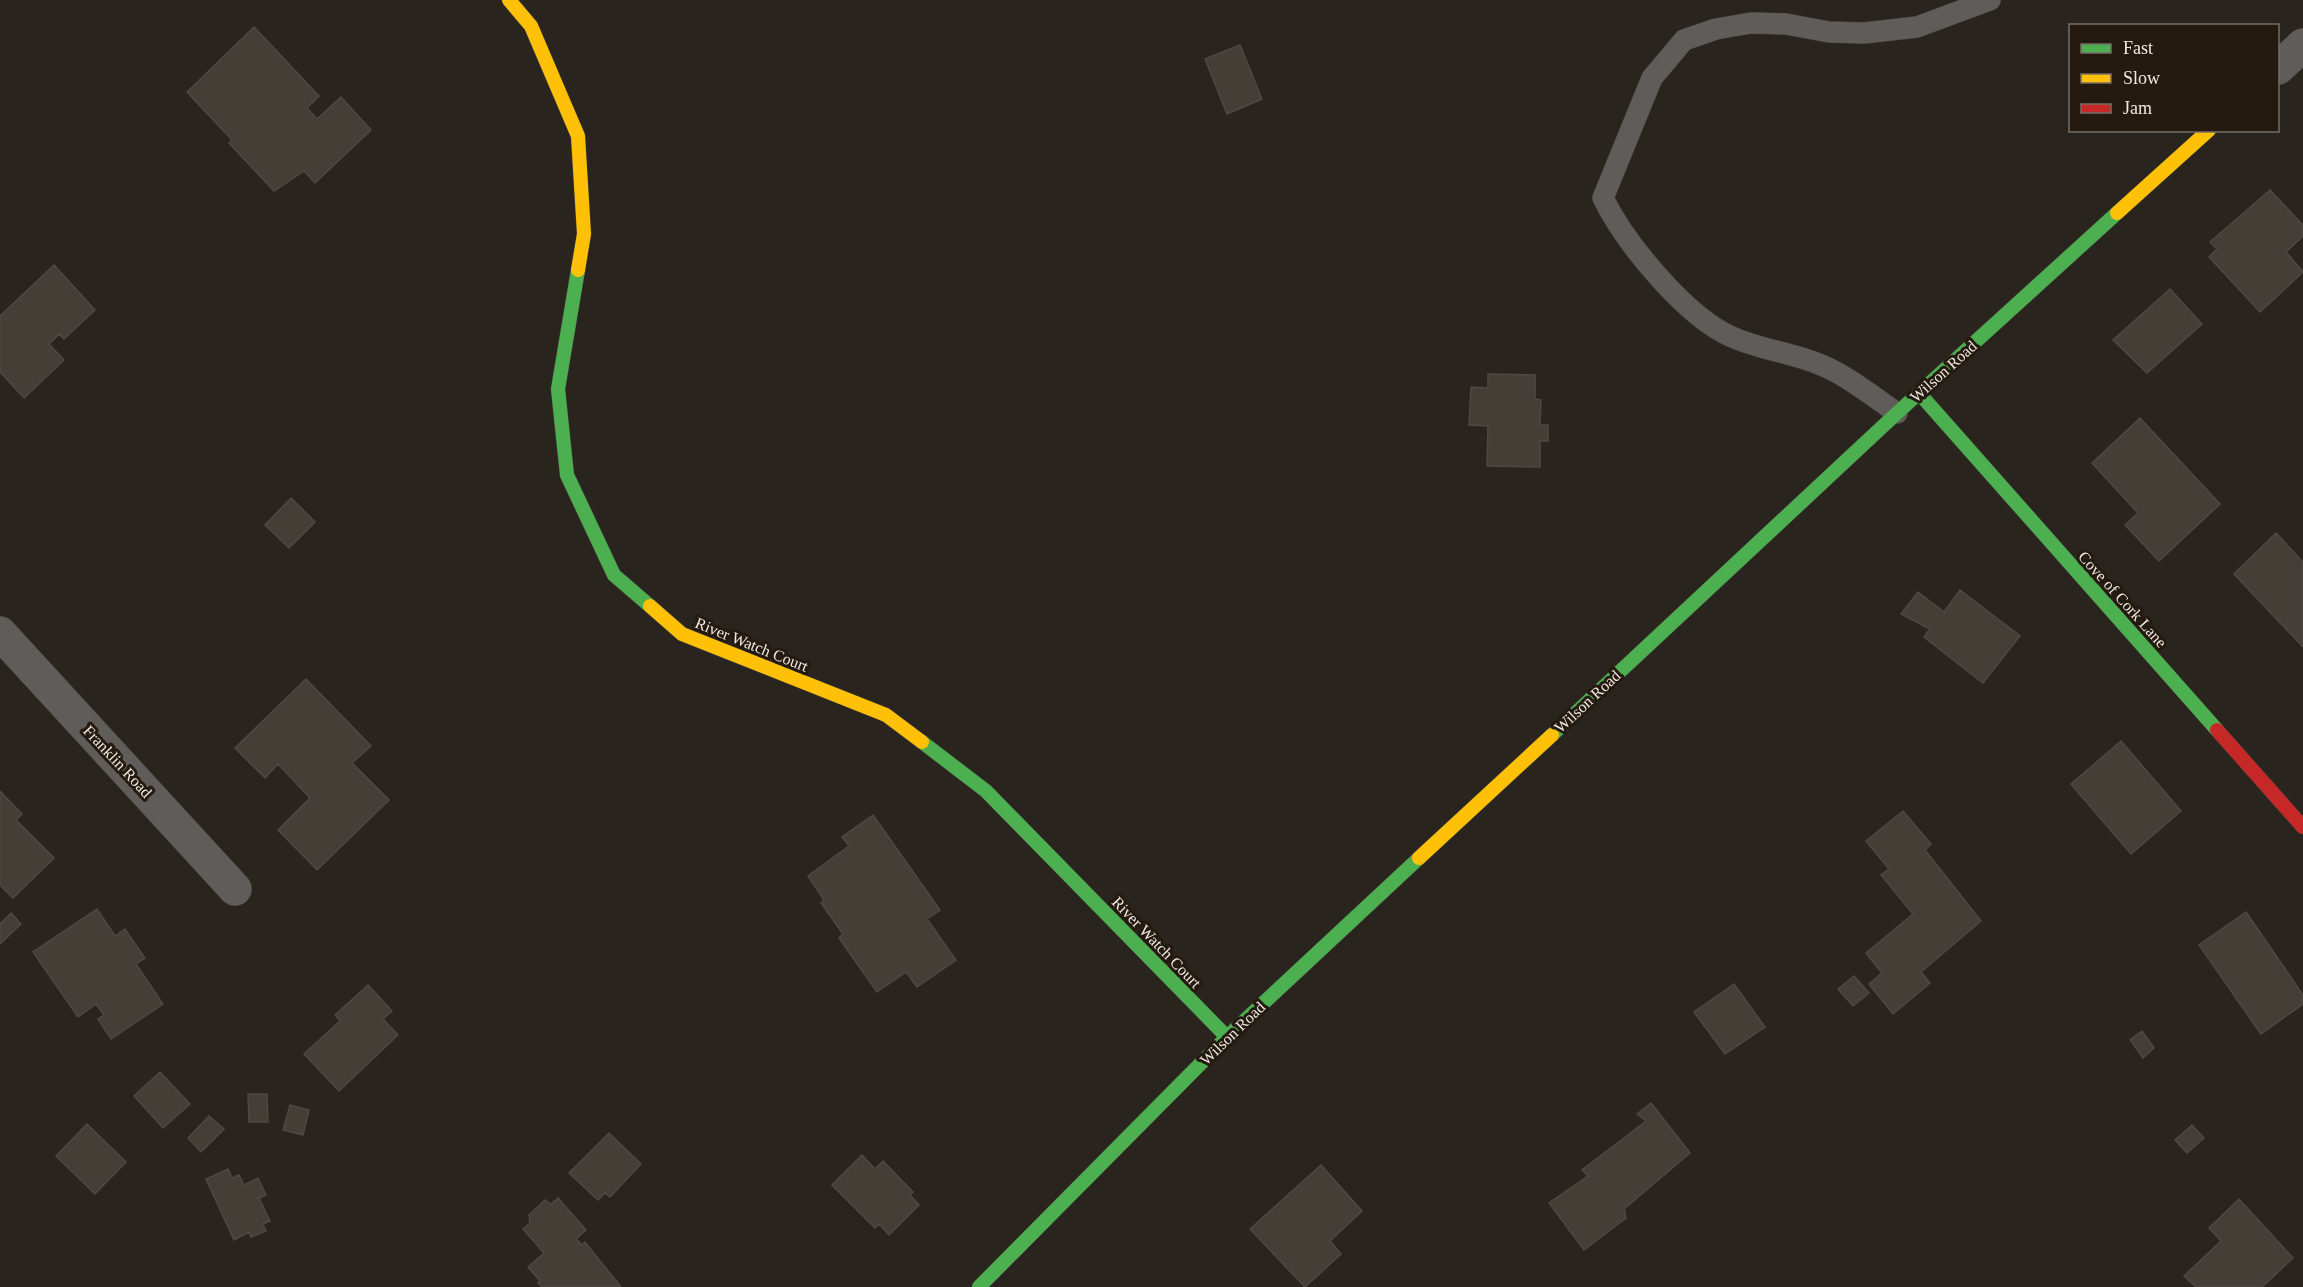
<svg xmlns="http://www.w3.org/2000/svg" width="2303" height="1287" font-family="'Times New Roman',serif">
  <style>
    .building { fill: #443e37; stroke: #4e4843; stroke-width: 1.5 }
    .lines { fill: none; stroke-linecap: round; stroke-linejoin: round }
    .lane-casing { stroke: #45403a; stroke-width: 22 }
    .street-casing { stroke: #45403a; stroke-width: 34 }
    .fast-casing { stroke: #45403a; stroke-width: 15 }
    .slow-casing { stroke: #45403a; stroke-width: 15 }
    .jam-casing { stroke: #45403a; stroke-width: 15 }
    .lane { stroke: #5f5c5a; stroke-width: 21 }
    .street { stroke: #5f5c5a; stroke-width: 33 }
    .fast { stroke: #4caf50; stroke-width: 14 }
    .slow { stroke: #ffc107; stroke-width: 14 }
    .jam { stroke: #c62828; stroke-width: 14 }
    .labels { text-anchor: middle; stroke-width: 6; stroke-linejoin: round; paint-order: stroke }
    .street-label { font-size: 16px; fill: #f0e9e3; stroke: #241a10 }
  </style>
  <rect width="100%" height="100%" fill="#2a241e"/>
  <path class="building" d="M254,27l65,69 -12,12 10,11 24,-22 30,33 -56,53 -11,-12 -30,20 -45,-48 3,-3 -45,-48z
    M1240,45l22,54 -35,15 -22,-55z
    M2270,190l33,35v11l-17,16 17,20 -43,40 -51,-55 8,-8 -7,-7z
    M54,265l41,45 -31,29 -5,-5 -10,10 15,16 -40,38 -24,-26v-56z
    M2170,289l32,35 -55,49 -34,-33z
    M1488,374l47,1v24l6,1 -1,25h8v16h-8v26l-53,-1 1,-40 -19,-1 2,-38 17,1z
    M2140,418l80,86 -61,57 -34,-36 13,-12 -46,-50z
    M291,498l24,24 -26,26 -24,-23z
    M2276,533l27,29v85l-69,-73z
    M1960,590l60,46 -37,47 -59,-46 6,-8 -29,-15 17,-22 26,20z
    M306,679l65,67 -19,17 37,37 -72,70 -39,-40 32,-32 -32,-34 -13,14 -30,-30z
    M2121,741l60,70 -50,43 -60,-70z
    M0,791l22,23 -6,6 38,38 -41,40 -13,-13z
    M1903,811l28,33 -6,6 56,71 -60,51 9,11 -37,31 -24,-30 13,-11 -16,-20 47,-39 -32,-39 8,-6 -23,-28z
    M873,815l67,95 -13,9 29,41 -39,27 -11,-15 -29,20 -38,-54 4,-4 -22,-31 3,-3 -16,-24 41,-30 -7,-9z
    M97,909l18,27 10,-7 20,29 -9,6 27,40 -52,35 -13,-20 6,-4 -8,-11 -18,13 -45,-65z
    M2246,912l57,83v9l-42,30 -62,-89z
    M11,913l10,11 -21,20v-20z
    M1854,976l15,17 -16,13 -15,-17z
    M1734,984l31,43 -40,27 -31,-42z
    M368,985l24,26 -9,8 15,16 -59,56 -35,-37 36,-33 -5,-6z
    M2142,1031l12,17 -11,10 -13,-18z
    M160,1072l30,32 -27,24 -29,-32z
    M248,1094h19l1,28h-19z
    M1651,1103l39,50 -66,56 2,9 -42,32 -35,-47 39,-27 -6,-6 64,-49 -9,-7z
    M290,1105l19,5 -6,25 -20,-5z
    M209,1116l15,13 -23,23 -13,-14z
    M87,1124l39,38 -31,32 -39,-38z
    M2192,1125l12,13 -17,15 -12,-13z
    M609,1133l32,31 -31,33 -5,-4 -7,7 -29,-27z
    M862,1155l13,14 8,-8 30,31 -3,3 9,10 -30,30 -10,-11 -4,4 -43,-43z
    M1321,1165l41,46 -32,30 11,13 -36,33 -55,-58z
    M228,1169l4,9 7,-3 5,10 14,-7 8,17 -7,3 11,23 -7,3 3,7 -15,6 -2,-5 -15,8 -28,-61z
    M558,1198l28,32 -10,9 6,6 3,-3 36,45h-79l-4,-4 2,-2 -12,-14 16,-14 -21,-24 7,-6 -1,-8 16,-15 6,4z
    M2239,1199l54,59 -31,29h-66l-12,-11 37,-35 -12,-13z"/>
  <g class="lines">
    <defs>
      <path id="lane" d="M1897,413c-22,-15 -45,-34 -69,-45 -30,-15 -65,-17 -96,-31 -46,-20 -107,-94 -129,-139l49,-120 32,-38 32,-11 35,-6 35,1 43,8 35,1 53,-6 73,-27"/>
      <path id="street" d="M2278,68l25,-23
        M0,633l235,256"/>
      <path id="fast" d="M578,270l-20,119 9,86 47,100 36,31
        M1919,393l298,337
        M1552,735l345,-322 220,-200
        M922,742l64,49 241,246
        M979,1287l248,-250 192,-179"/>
      <path id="slow" d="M509,0l22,26 47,110 6,98 -6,36
        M2117,213l92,-83
        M650,606l32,28 204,81 36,27
        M1419,858l133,-123"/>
      <path id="jam" d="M2217,730l86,97"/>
    </defs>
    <use href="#lane" class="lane-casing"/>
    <use href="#street" class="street-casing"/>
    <use href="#fast" class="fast-casing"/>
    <use href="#slow" class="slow-casing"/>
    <use href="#jam" class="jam-casing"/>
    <use href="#lane" class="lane"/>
    <use href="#street" class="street"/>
    <use href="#fast" class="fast"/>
    <use href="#slow" class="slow"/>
    <use href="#jam" class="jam"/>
  </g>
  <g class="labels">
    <g class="street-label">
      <text transform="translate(1943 371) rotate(-42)" y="6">Wilson Road</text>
      <text transform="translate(2123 599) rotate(48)" y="6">Cove of Cork Lane</text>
      <text transform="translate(752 644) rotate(22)" y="6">River Watch Court</text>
      <text transform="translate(1587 701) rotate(-43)" y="6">Wilson Road</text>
      <text transform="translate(118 761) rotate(47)" y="6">Franklin Road</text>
      <text transform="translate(1157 942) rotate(46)" y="6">River Watch Court</text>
      <text transform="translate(1232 1033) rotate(-44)" y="6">Wilson Road</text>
    </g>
  </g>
  <rect x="2069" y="24" width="210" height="108" fill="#241a10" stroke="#766d64" stroke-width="1.5"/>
  <rect x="2081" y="44" width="30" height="9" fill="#4caf50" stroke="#766d64" stroke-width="1.5"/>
  <text x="2123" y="54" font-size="18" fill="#f0e9e3">Fast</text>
  <rect x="2081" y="74" width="30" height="9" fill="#ffc107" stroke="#766d64" stroke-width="1.5"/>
  <text x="2123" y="84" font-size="18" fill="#f0e9e3">Slow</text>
  <rect x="2081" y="104" width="30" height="9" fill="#c62828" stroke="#766d64" stroke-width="1.5"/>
  <text x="2123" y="114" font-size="18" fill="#f0e9e3">Jam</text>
</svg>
